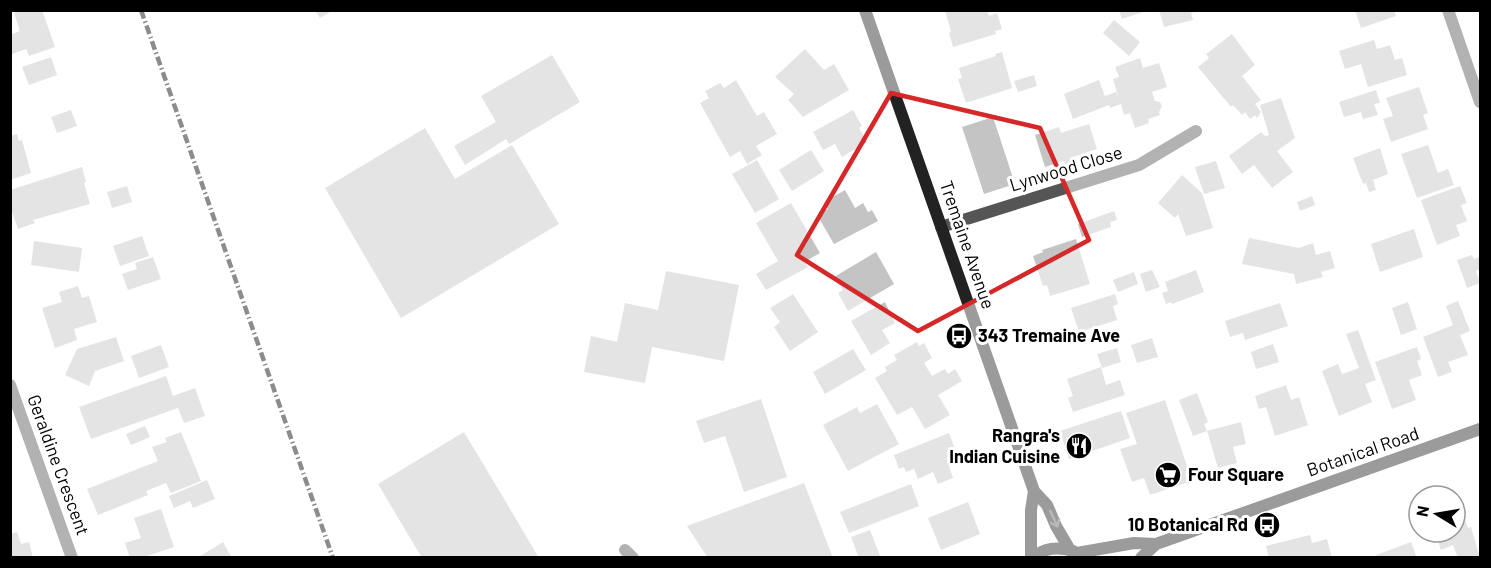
<svg xmlns="http://www.w3.org/2000/svg" width="1491" height="568" font-family="Barlow,sans-serif">
  <style>
    .building { fill: #c4c4c4 }
    .lines { fill: none; stroke-linecap: round; stroke-linejoin: round }
    .minor { stroke: #555; stroke-width: 12 }
    .secondary { stroke: #222; stroke-width: 12 }
    .rail { stroke: #000; stroke-width: 4.5; stroke-dasharray: 9 3 1.5 3; stroke-linecap: butt }
    .oneway { stroke: #646464 }
    .marked { fill: none; stroke: #d62828; stroke-width: 4.5; stroke-linejoin: round }
    .labels { text-anchor: middle; stroke-width: 6; stroke-linejoin: round; paint-order: stroke }
    .street-label { font-size: 18px; fill: #000; stroke: #fff }
    .poi-label { font-size: 18px; font-weight: bold; fill: #000; stroke: #fff; text-anchor: start }
  </style>
  <rect width="100%" height="100%" fill="#fff"/>
  <path class="building" d="M21,10h21l13,37 -26,9 -3,-7 -16,6v-20l10,-4 -6,-18z
    M315,10h18l-13,8z
    M945,10h42l2,6 8,-3 5,16 -7,2 1,3 -43,13 -4,-14 2,-1z
    M1119,10h27v1l-24,8z
    M1159,10h39v1l-7,2 2,7 -29,7z
    M1355,10h39l2,6 -35,12z
    M1114,20l26,22 -11,14 -26,-23z
    M1232,34l23,31 -13,11 19,24 -6,4 6,8 -4,6 -2,-3 -5,4 -5,-7 -3,3 -9,-10 -2,2 -33,-40 11,-9 -3,-4z
    M1374,40l3,9 13,-4 5,15 7,-2 5,17 -39,12 -7,-23 -16,5 -6,-18z
    M805,49l19,21 10,-6 15,26 -46,27 -15,-17 6,-6 -19,-17z
    M1002,52l10,36 -46,15 -8,-24 4,-1 -3,-10 37,-12 -1,-2z
    M552,55l28,47 -71,42 -3,-5 -41,26 -11,-19 42,-24 -15,-26z
    M51,57l6,18 -28,10 -7,-18z
    M1140,58l3,10 16,-5 8,24 -15,5 3,9 5,1 2,4 -3,6 1,3 -12,4 1,4 -14,5 -5,-15 -6,2 -3,-11 -11,4 -1,-3 -36,14 -9,-25 35,-14 6,16 11,-4 3,7 -6,-20 6,-2 -4,-10z
    M1034,75l3,11 -19,6 -4,-11z
    M736,80l21,36 7,-4 13,22 -21,12 6,9 -15,9 -7,-13 -10,6 -30,-54 9,-5 -4,-7 15,-8 4,5z
    M1419,87l9,26 -5,2 5,14 -37,13 -8,-23 10,-3 -7,-18z
    M1376,90l4,13 -6,1 4,11 -15,4 -2,-7 -17,5 -5,-15z
    M1281,98l14,40 -18,13 16,21 -21,16 -18,-23 -12,9 -13,-18 32,-24 4,4 4,-1 -9,-30z
    M71,110l6,16 -20,7 -6,-16z
    M853,110l9,16 -3,2 8,14 -25,15 -7,-13 -12,6 -10,-18z
    M993,117l22,67 -31,10 -22,-67z
    M1089,124l8,25 -27,9 3,8 -7,2 -2,-7 -19,6 -10,-32 24,-8 2,6z
    M425,128l30,51 57,-34 47,79 -158,94 -76,-130z
    M17,134l2,7 3,-1 9,33 -21,7v-44z
    M1428,145l10,28 10,-4 6,16 -37,13 -16,-44z
    M1380,148l8,26 -15,6 3,10 -7,2 -3,-9 -3,1 -10,-26z
    M811,150l13,21 -32,20 -13,-21z
    M757,160l22,39 -24,14 -23,-39z
    M1216,161l9,27 -21,6 -9,-27z
    M82,167l4,15 -2,1 6,21 -57,16 2,3 -17,6 -8,-23v-16z
    M1182,175l20,18 11,35 -27,8 -8,-22 -3,4 -17,-15z
    M127,186l5,16 -20,6 -5,-16z
    M1460,186l7,17 -6,2 6,16 -11,4 4,11 -23,9 -16,-45z
    M845,190l10,18 8,-5 5,9 4,-2 6,11 -44,23 -17,-29 11,-6 -4,-7z
    M1312,196l3,9 -15,6 -3,-9z
    M791,203l29,50 -16,9 4,5 -42,23 -10,-16 22,-13 -22,-38z
    M1114,211l3,9 -7,2 1,5 -29,10 -4,-13z
    M1414,229l9,28 -43,15 -9,-28z
    M142,236l7,20 -29,10 -7,-20z
    M1249,238l50,10 14,-5 3,12 14,-4 5,17 -14,4 2,5 -27,7 -2,-10 -52,-10z
    M1076,239l14,45 -40,12 -3,-11 -4,1 -10,-30 10,-4 -1,-2z
    M34,241l48,7 -3,24 -48,-7z
    M876,252l18,32 -46,27 -10,-18 5,-3 -9,-13z
    M1472,255l2,4 6,-2v12l-4,2 4,12 -13,5 -10,-28z
    M153,257l8,22 -33,11 -6,-16 15,-5 -2,-6z
    M1152,270l8,17 -14,5 -6,-18z
    M1196,270l8,22 -32,12 -1,-2 -5,2 -4,-11 6,-2 -3,-9z
    M666,271l73,14 -15,76 -72,-14 -7,36 -61,-11 7,-36 26,6 8,-39 33,7z
    M1134,272l4,12 -20,8 -5,-12z
    M78,286l4,12 7,-2 8,26 -23,7 3,11 -22,8 -13,-40 20,-6 -3,-10z
    M793,294l25,38 -28,19 -16,-24 6,-5 -10,-14z
    M1115,294l3,10 -5,2 4,14 -38,12 -8,-24z
    M1458,301l12,30 -10,4 8,20 -20,7 4,10 -14,5 -15,-40 30,-12 -7,-19z
    M885,302l10,21 -13,7 8,13 -19,12 -20,-34z
    M1408,302l9,27 -16,6 -9,-27z
    M1280,303l8,23 -43,14 -2,-7 -13,4 -5,-16z
    M1358,330l18,50 -11,4 7,18 -33,14 -17,-45 16,-7 4,10 17,-6 -13,-34z
    M116,337l8,24 -29,10 -6,15 -24,-11 12,-26z
    M1152,338l6,19 -21,6 -6,-18z
    M917,342l2,4 5,-3 8,15 -8,5 8,13 13,-7 3,5 7,-5 7,12 -24,14 12,20 -25,14 -13,-22 -15,8 -22,-37 12,-7 -2,-4 12,-7 -3,-5z
    M1273,344l6,18 -23,7 -5,-17z
    M161,345l8,22 -30,11 -8,-22z
    M1417,347l4,12 -4,2 5,14 -13,5 7,20 -24,9 -17,-47z
    M1117,348l4,14 -19,6 -5,-14z
    M853,349l13,21 -41,24 -12,-22z
    M1101,367l5,18 14,-5 5,15 -52,17 -5,-14 5,-2 -6,-17z
    M166,376l7,20 22,-8 10,28 -21,7 -6,-15 -87,31 -12,-32z
    M1286,385l5,15 8,-3 9,28 -33,11 -9,-29 -7,2 -4,-13z
    M1197,393l11,29 -4,2 3,7 -14,5 -14,-36z
    M761,399l26,78 -43,15 -19,-56 -21,7 -8,-22z
    M1165,400l27,81 -42,14 -6,-17 -12,4 -12,-33 17,-5 -11,-31z
    M877,404l22,40 -51,27 -25,-46 34,-18 3,6z
    M1121,411l9,27 -61,21 -9,-28z
    M1241,422l5,22 -13,3 4,16 -19,5 -11,-37z
    M145,426l5,11 -19,8 -5,-11z
    M181,432l20,49 -30,12 -5,-10 -20,8 2,4 -50,20 -11,-26 71,-28 -6,-14 15,-5 -2,-4z
    M464,432l36,60 39,66h-117l-44,-74z
    M949,433l11,29 -11,4 4,12 -15,6 -5,-12 -15,7 -4,-10 -8,3 -2,-5 -5,2 -5,-14z
    M207,480l8,19 -22,9 -3,-7 -16,7 -5,-12z
    M804,483l29,75h-125l-21,-32z
    M911,484l8,22 -70,27 -9,-21z
    M1455,493l13,35 3,-1 9,31h-22l-5,-13 -12,5 -6,-18h20z
    M968,502l12,32 -39,16 -13,-32z
    M161,509l13,38 -33,11h-11l-5,-15 16,-5 -7,-20z
    M870,530l10,26 -21,2 -8,-21z
    M17,532l4,12 8,-2 4,16h-23v-24z
    M1310,535l2,8 15,-4 5,19h-63l-3,-12z
    M223,542l9,16h-35l10,-6z
    M1411,542l6,16h-40l-1,-3z"/>
  <g class="lines">
    <path class="minor" d="M1448,10l32,92
      M941,227l198,-62 57,-34
      M10,385l62,173
      M625,550l8,8"/>
    <path class="secondary" d="M865,10l169,481 13,14 9,21 14,24
      M1077,553l57,-10 22,1 324,-115
      M1031,558v-48l3,-19
      M1031,558c14,-10 26,-12 42,-7
      M1141,558l15,-14"/>
    <path class="rail" d="M141,10l192,548"/>
  </g>
  <defs><path id="oneway-shaft" d="M-6 0H5M1.5-3L5.5 0L1.5 3" fill="none" stroke-width="1.6" stroke-linecap="round" stroke-linejoin="round" transform="scale(1.5)"/></defs>
  <use class="oneway" href="#oneway-shaft" transform="translate(1054 519) rotate(65)"/>
  <path d="M0 0H1491V568H0ZM891,93l149,35 49,112 -171,91 -121,-76z" fill="#fff" fill-opacity=".55" fill-rule="evenodd"/>
  <path class="marked" d="M891,93l149,35 49,112 -171,91 -121,-76z"/>
  <defs>
    <symbol id="bus-disc" viewBox="-11 -11 22 22"><circle r="9.5" fill="#000" stroke="#fff"/><path d="M-5-6H5V4H4V6H2V4H-2V6H-4V4H-5ZM-3.5-4V0h7V-4ZM-3.5 1.2v1.5H-2V1.2ZM2 1.2v1.5H3.5V1.2Z" fill="#fff"/></symbol>
    <symbol id="restaurant-disc" viewBox="-11 -11 22 22"><circle r="9.5" fill="#000" stroke="#fff"/><path d="M-5-6h1v4h1v-4h1v4h1v-4h1v5L-1.5 .5V6h-2V.5L-5-1ZM5-6V6H3V1.5H1.5Q1.5-4 5-6Z" fill="#fff"/></symbol>
    <symbol id="supermarket-disc" viewBox="-11 -11 22 22"><circle r="9.5" fill="#000" stroke="#fff"/><path d="M-6-5.5h2.5l.6 2H6L4.5 2H-2.5L-4.4-4H-6ZM-1.5 3.2a1.3 1.3 0 1 0 .1 0ZM3 3.2a1.3 1.3 0 1 0 .1 0Z" fill="#fff"/></symbol>
  </defs>
  <g fill-rule="evenodd">
    <use href="#bus-disc" x="944" y="321" width="30" height="30"/>
    <use href="#restaurant-disc" x="1064" y="431" width="30" height="30"/>
    <use href="#supermarket-disc" x="1153" y="460" width="30" height="30"/>
    <use href="#bus-disc" x="1252" y="510" width="30" height="30"/>
  </g>
  <g class="labels">
    <g class="street-label">
      <text transform="translate(1066 169) rotate(-17)" y="6">Lynwood Close</text>
      <text transform="translate(967 245) rotate(71)" y="6">Tremaine Avenue</text>
      <text transform="translate(1363 452) rotate(-19)" y="6">Botanical Road</text>
      <text transform="translate(58 465) rotate(70)" y="6">Geraldine Crescent</text>
    </g>
    <g class="poi-label">
      <text x="978" y="342">343 Tremaine Ave</text>
      <text x="1060" y="442" text-anchor="end">Rangra's<tspan x="1060" dy="21">Indian Cuisine</tspan></text>
      <text x="1188" y="481">Four Square</text>
      <text x="1248" y="531" text-anchor="end">10 Botanical Rd</text>
    </g>
  </g>
  <rect width="1491" height="568" fill="none" stroke="#000000" stroke-width="24"/>
  <g transform="translate(1437 514) rotate(281)"><circle r="28" fill="#ffffff" stroke="#999999" stroke-width="1.5"/>
  <path d="M0-4.5L10 22L0 15L-10 22Z" fill="#000000"/>
  <text y="-9" font-size="16" font-weight="bold" text-anchor="middle" fill="#000000">N</text>
  </g>
</svg>
